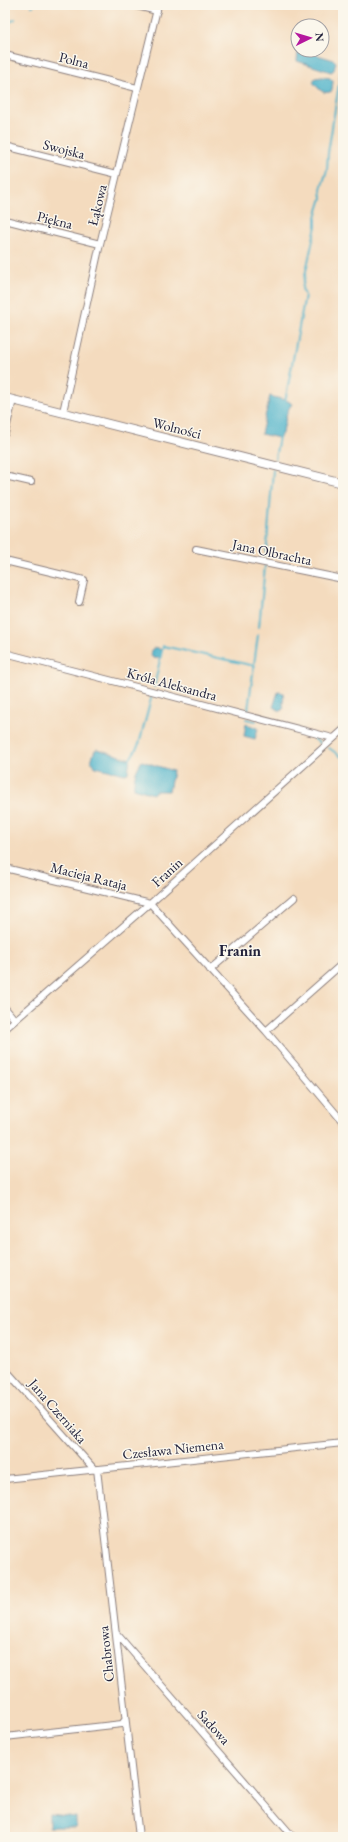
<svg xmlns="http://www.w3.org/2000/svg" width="348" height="1842" font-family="'EB Garamond',serif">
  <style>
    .water { fill: #4ab1c9; stroke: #366a82 }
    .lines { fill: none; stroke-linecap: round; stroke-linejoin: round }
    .stream { stroke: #4ab1c9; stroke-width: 2 }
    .minor-casing { stroke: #8b7e7c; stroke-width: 8 }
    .tertiary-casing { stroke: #8b7e7c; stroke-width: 10 }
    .minor { stroke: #fff; stroke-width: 6 }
    .tertiary { stroke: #fff; stroke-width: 8 }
    .labels { text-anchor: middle; stroke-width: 3; stroke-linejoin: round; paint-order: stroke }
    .street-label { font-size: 14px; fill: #22223b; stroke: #fbf7ec }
    .neighbourhood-label { font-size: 15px; font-weight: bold; fill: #22223b; stroke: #fbf7ec }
  </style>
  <rect width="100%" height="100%" fill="#fbf7ec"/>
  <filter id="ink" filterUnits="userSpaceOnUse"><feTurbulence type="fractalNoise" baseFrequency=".025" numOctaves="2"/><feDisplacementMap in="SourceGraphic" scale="8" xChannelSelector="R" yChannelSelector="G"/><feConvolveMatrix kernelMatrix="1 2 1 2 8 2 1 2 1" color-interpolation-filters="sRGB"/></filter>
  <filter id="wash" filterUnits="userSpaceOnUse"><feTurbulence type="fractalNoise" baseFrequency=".012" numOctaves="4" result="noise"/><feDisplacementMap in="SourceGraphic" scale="16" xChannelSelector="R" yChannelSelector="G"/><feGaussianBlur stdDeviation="0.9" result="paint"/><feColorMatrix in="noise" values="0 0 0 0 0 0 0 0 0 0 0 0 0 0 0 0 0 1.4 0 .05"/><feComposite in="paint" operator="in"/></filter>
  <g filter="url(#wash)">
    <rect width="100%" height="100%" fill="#f4dbbe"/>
    <path class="water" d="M298,52l16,2 20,6 2,2 -2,8 -3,2 -34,-11z
      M322,77l8,1 3,3 -1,10c-9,5 -14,-3 -19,-9l2,-4z
      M270,396l18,5 4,3c-9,10 -5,25 -13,34l-18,-4z
      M150.5 653a5.5 5.5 0 1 1 11 0a5.5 5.5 0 1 1-11 0Z
      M278,692l6,1 -1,11 1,4 -3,3 -8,-4z
      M246,724l12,4 -3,11 -11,-3z
      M97,749l33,10 -2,14 -3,1 -30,-7 -4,-6 4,-11z
      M142,761l31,10 -4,20h-14l-2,3 -19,-6c-1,-10 2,-19 8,-27z
      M49,1814l27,3v10h-27z"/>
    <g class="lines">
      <path class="stream" d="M32,6l2,-1
        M5,25l10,-6
        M285,402l20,-107 -3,-6 14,-63v-9l6,-19 -1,-9 6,-19 1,-17 15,-94
        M275,459l4,-23
        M266,556l7,-86
        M259,627l6,-61
        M154,687l9,-41 92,20
        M248,710l10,-75
        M246,719l10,2
        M314,739l7,5
        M329,748l14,10
        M130,759l9,-15 13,-49"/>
    </g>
  </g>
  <g filter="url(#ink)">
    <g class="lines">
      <defs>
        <path id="minor" d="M133,5l24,6
          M5,55l132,33
          M5,146l112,28
          M5,220l95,24
          M63,412l37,-168 58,-239
          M5,433l8,-33
          M5,476l26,6
          M196,549l147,30
          M5,561l79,19 -5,22
          M5,653l328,85
          M5,868l145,35 116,128 77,91
          M210,970l84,-72
          M5,1008l10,12
          M5,1029l145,-126 193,-173
          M266,1031l77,-68
          M5,1369l89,100
          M97,1469l42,368
          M5,1479l338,-36
          M117,1634l176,203
          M5,1737l117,-13 3,-4"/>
        <path id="tertiary" d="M5,398l338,85"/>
      </defs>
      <use href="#minor" class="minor-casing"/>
      <use href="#tertiary" class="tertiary-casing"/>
      <use href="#minor" class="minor"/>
      <use href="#tertiary" class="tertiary"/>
    </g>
  </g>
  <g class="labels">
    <g class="street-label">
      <text transform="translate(74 60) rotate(14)" y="5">Polna</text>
      <text transform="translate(64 149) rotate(14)" y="5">Swojska</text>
      <text transform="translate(97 205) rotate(-76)" y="5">Łąkowa</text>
      <text transform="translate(55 220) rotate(14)" y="5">Piękna</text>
      <text transform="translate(177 428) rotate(14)" y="5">Wolności</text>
      <text transform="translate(272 552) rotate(12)" y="5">Jana Olbrachta</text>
      <text transform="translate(172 684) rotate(15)" y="5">Króla Aleksandra</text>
      <text transform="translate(167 872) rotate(-42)" y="5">Franin</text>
      <text transform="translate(89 876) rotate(14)" y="5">Macieja Rataja</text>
      <text transform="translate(58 1411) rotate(49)" y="5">Jana Czerniaka</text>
      <text transform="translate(173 1449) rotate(-6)" y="5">Czesława Niemena</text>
      <text transform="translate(106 1654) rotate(-96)" y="5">Chabrowa</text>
      <text transform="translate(214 1727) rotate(48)" y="5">Sadowa</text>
    </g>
    <g class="neighbourhood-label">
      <text x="240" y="956">Franin</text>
    </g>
  </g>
  <rect width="348" height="1842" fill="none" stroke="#fbf7ec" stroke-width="20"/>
  <g transform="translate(310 38) rotate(85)"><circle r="19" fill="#fbf7ec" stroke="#a4a2a5"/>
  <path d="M0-3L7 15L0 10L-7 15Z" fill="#b5179e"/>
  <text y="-6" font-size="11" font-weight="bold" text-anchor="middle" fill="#22223b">N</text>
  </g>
</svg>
